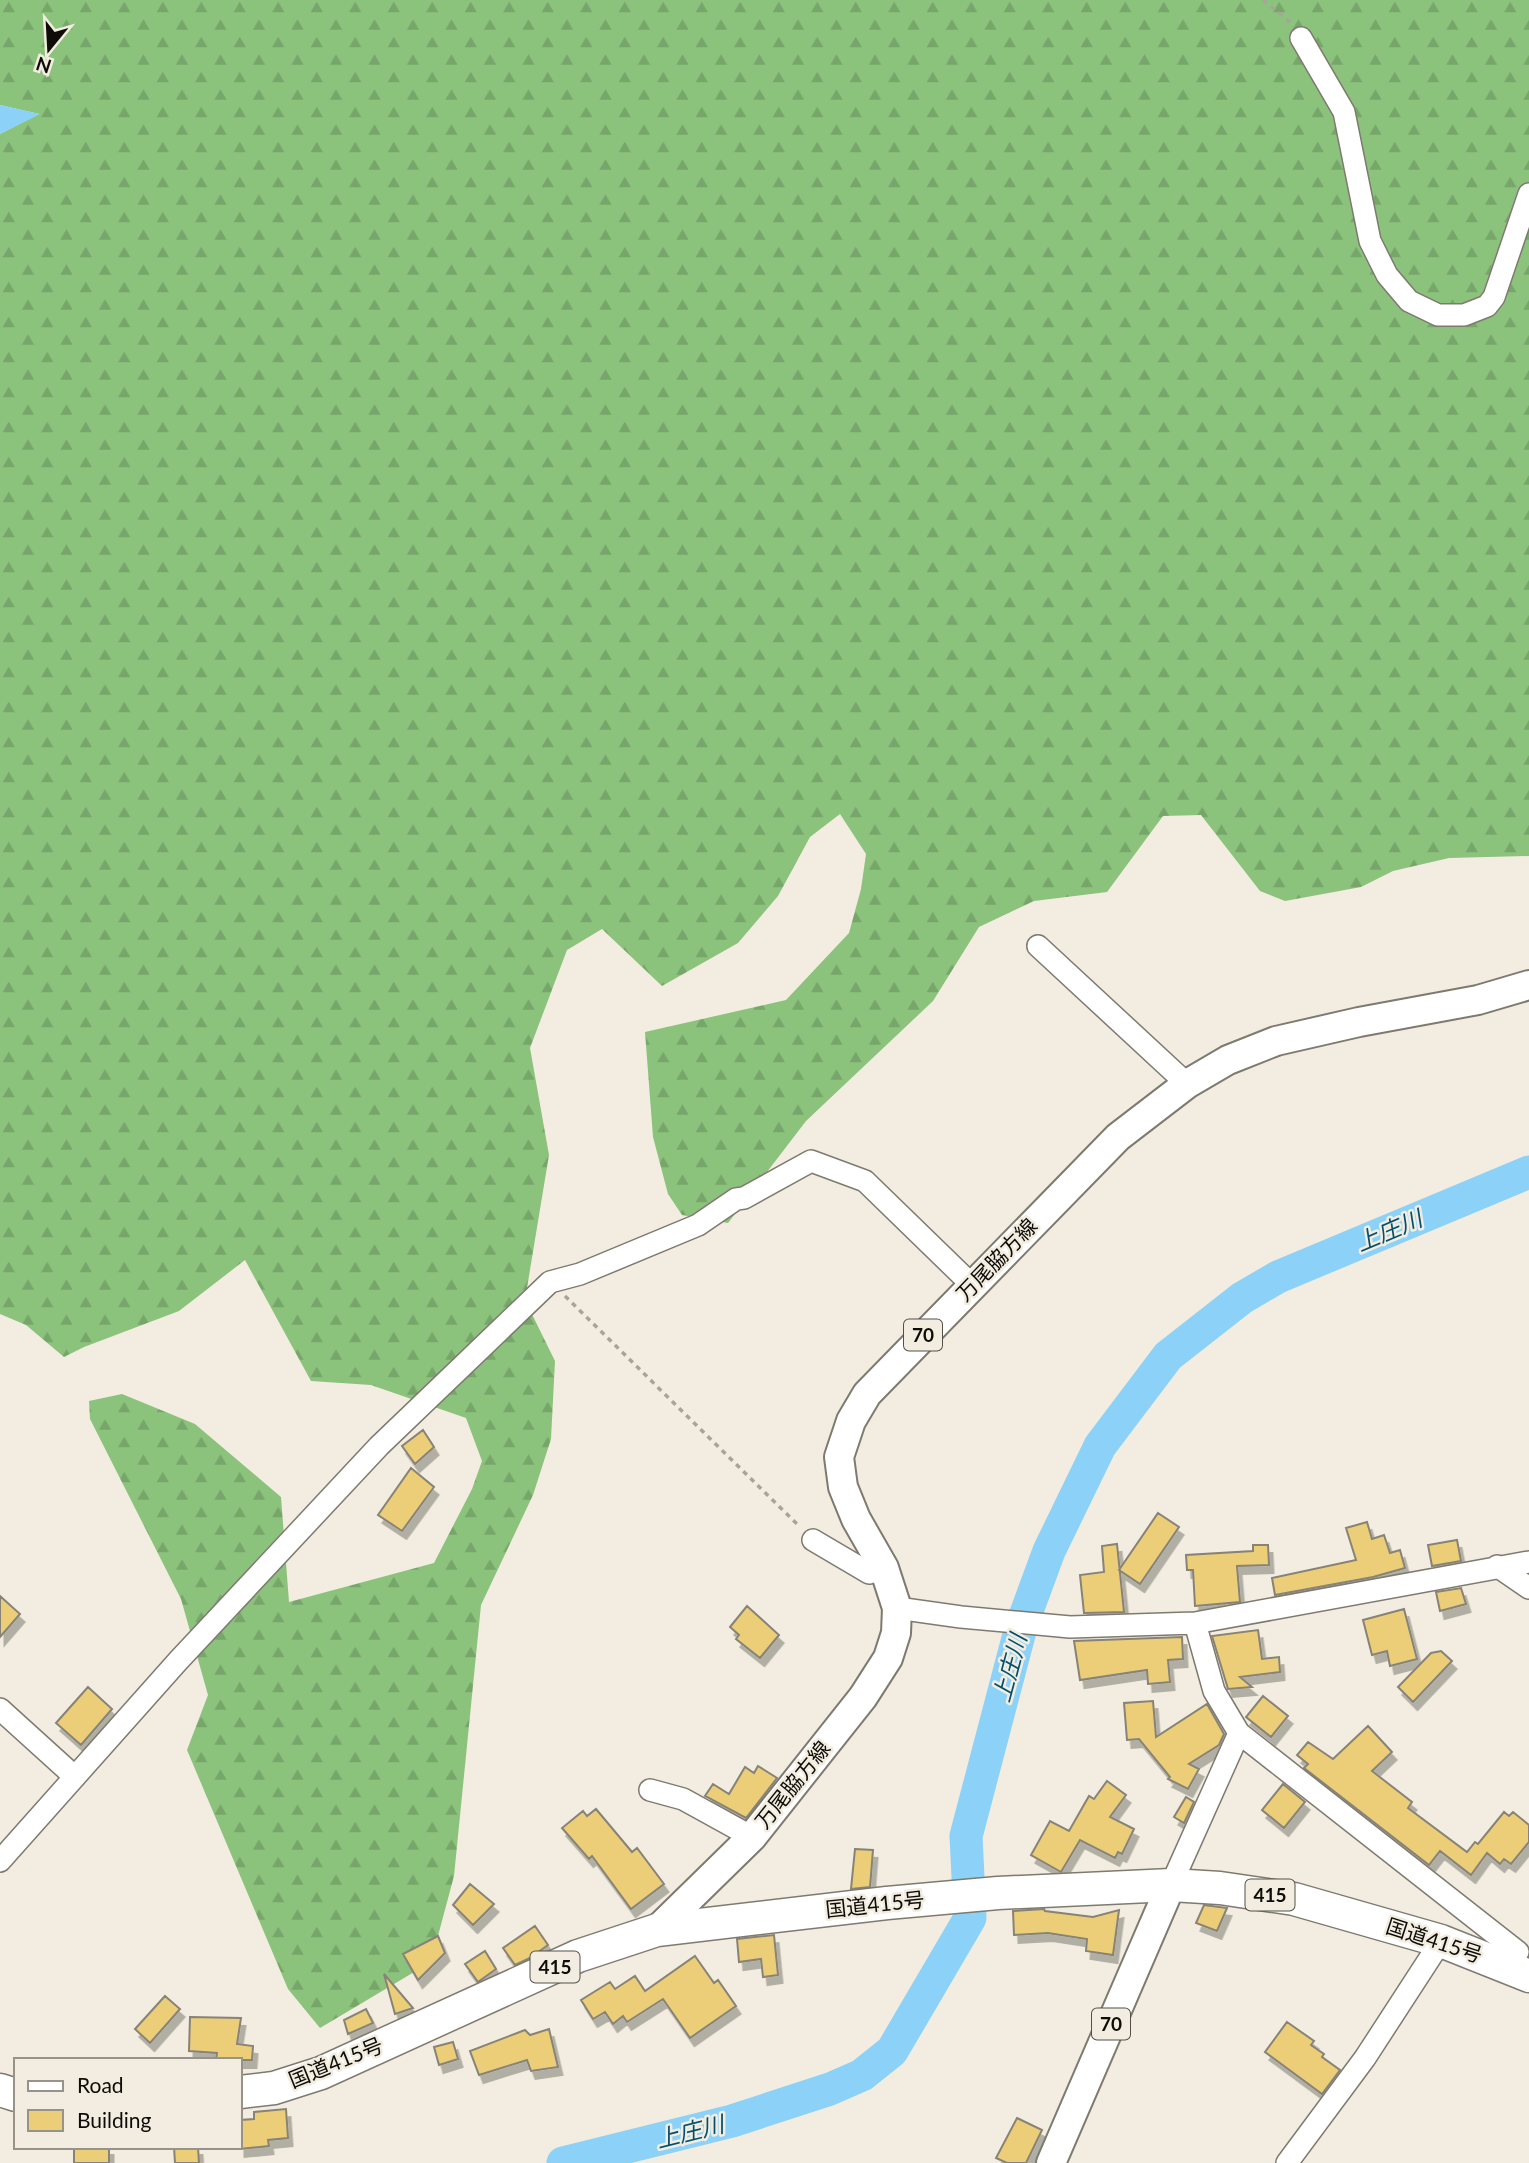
<svg xmlns="http://www.w3.org/2000/svg" width="1529" height="2163" font-family="Lato,'Noto Sans JP',sans-serif">
  <style>
    .forest { fill: url(#forest-firs) }
    .water { fill: #8bd1f8 }
    .lines { fill: none; stroke-linecap: round; stroke-linejoin: round }
    .river { stroke: #8bd1f8; stroke-width: 33 }
    .building { fill: #ecce78; stroke: #878377; stroke-width: 2; filter: url(#shadow) }
    .minor-casing { stroke: #7e7a6f; stroke-width: 24 }
    .major-casing { stroke: #7e7a6f; stroke-width: 32 }
    .highway-casing { stroke: #7e7a6f; stroke-width: 35 }
    .path { stroke: #a8a49a; stroke-width: 3.5; stroke-dasharray: 5 5; stroke-linecap: butt }
    .minor { stroke: #fff; stroke-width: 21 }
    .major { stroke: #fff; stroke-width: 28 }
    .highway { stroke: #fff; stroke-width: 32 }
    .labels { text-anchor: middle; stroke-width: 5; stroke-linejoin: round; paint-order: stroke }
    .shield { fill: #f2ede0; stroke: #525049; stroke-width: 2 }
    .shield-label { font-size: 19px; font-weight: bold; fill: #0e0c08 }
    .street-label { font-size: 21px; fill: #0e0c08; stroke: #f2ede0 }
    .water-label { font-size: 23px; font-style: italic; fill: #00506f; stroke: #f2ede0 }
  </style>
  <defs>
    <pattern id="forest-firs" width="22" height="20" patternUnits="userSpaceOnUse" patternTransform="scale(1.75)"><rect width="22" height="20" fill="#8bc27c"/><path d="M5 1l3.5 6h-7zM16 11l3.5 6h-7z" fill="#77a66a"/></pattern>
    <filter id="shadow"><feDropShadow dx="4.5" dy="8" stdDeviation="0" flood-color="#0004"/></filter>
  </defs>
  <rect width="100%" height="100%" fill="#f2ede0"/>
  <path class="forest" d="M0,0h1529v856l-80,2 -56,13 -32,16 -76,14 -25,-10 -59,-76 -38,1 -56,76 -73,9 -55,26 -46,74 -127,120 -78,102 -46,-8 -14,-21 -15,-57 -8,-105 141,-32 63,-67 12,-44 5,-35 -26,-40 -30,23 -32,59 -40,47 -76,43 -60,-57 -35,21 -37,98 19,107 -24,145 30,61 -4,78 -18,56 -52,110 -27,271 -23,86 -111,66 -32,-39 -101,-239 21,-55 -27,-96 -91,-180 -1,-18 33,-7 73,30 86,73 8,105 145,-39 38,-74 10,-28 -16,-43 -95,-33 -60,-4 -66,-121 -66,51 -95,36 -20,10 -38,-32 -26,-11v-1180l39,-20 -39,-9z"/>
  <path class="water" d="M0,105l40,9 -40,20z"/>
  <g class="lines">
    <path class="river" d="M563,2163l169,-42 98,-32 32,-14 30,-24 78,-133 -4,-82 55,-209 28,-76 51,-105 68,-90 74,-58 36,-21 251,-105"/>
  </g>
  <path class="building" d="M423,1430l11,17 -19,17 -13,-18z
    M411,1468l23,19 -32,44 -24,-16z
    M1158,1513l21,14 -39,57 -21,-14z
    M1367,1522l5,17 12,-4 6,18 10,-3 5,18 -32,9 -98,18 -3,-17 84,-18 -10,-32z
    M1457,1540l4,21 -29,5 -4,-21z
    M1117,1544l7,68 -40,1 -4,-38 24,-3 -2,-26z
    M1253,1545h15l1,20 -32,1 3,36 -45,4 -2,-36h-6l-1,-15 67,-4z
    M1461,1588l5,16 -26,7 -4,-19z
    M0,1596l20,18 -20,23z
    M747,1606l32,29 -19,23 -24,-19 3,-4 -9,-8z
    M1404,1609l13,50 -27,7 -3,-15 -15,4 -9,-35z
    M1258,1630l4,29 17,-2 1,15 -40,5 12,10 -24,2 -16,-53z
    M1182,1637l1,22 -15,1 2,22 -22,2 -1,-14 -67,10 -6,-39z
    M1441,1651l11,10 -39,41 -15,-15 33,-34z
    M88,1687l24,22 -31,36 -25,-22z
    M1263,1696l25,20 -17,21 -25,-20z
    M1153,1701l3,36 51,-33 17,30 -5,11 -30,19 10,5 -11,20 -20,-10 2,-2 -31,-38 -12,1 -3,-37z
    M1368,1726l24,26 -20,19 40,31 -4,6 59,44 8,-10 3,2 26,-32 5,4 4,-4 16,13v17l-18,22 -7,-5 -4,5 -13,-11 -16,22 -31,-24 -11,14 -125,-97 4,-4 -11,-9 11,-13 25,17z
    M758,1766l19,12 -31,40 -41,-22 8,-12 16,10 16,-27 9,6z
    M1107,1781l19,14 -16,22 24,12 -12,25 -4,-2 -3,6 -35,-18 -19,32 -30,-17 19,-34 19,10 20,-35 5,3z
    M1283,1784l22,18 -21,26 -22,-18z
    M1186,1797l8,5 -10,21 -10,-6z
    M596,1809l36,43 5,-4 27,36 -33,25 -39,-53 -3,3 -27,-31 21,-17 4,5z
    M855,1849l18,1 -3,37 -19,2z
    M470,1884l24,20 -21,21 -20,-20z
    M1204,1905l23,3 -10,23 -21,-8z
    M1044,1909l1,2 48,6 26,-7 -6,45 -27,-4 1,-12 -39,-6 -34,2 -1,-24z
    M535,1926l13,19 -18,13 -15,7 -12,-17z
    M774,1935l4,40 -15,2 -2,-18 -22,3 -2,-23z
    M438,1936l7,17 -27,27 -15,-26z
    M485,1951l11,18 -18,13 -13,-18z
    M695,1956l19,27 4,-3 18,26 -46,32 -27,-39 -36,23 -4,-6 -10,8 -8,-12 -12,7 -12,-19 29,-18 5,7 20,-13 10,15z
    M384,1974l29,34 -18,6z
    M165,1996l15,13 -30,34 -15,-14z
    M366,2009l7,14 -25,11 -4,-14z
    M190,2017l51,1 -4,26 16,2 -1,14h-36l1,-7 -28,-2z
    M1287,2022l27,19 -3,4 13,9 -2,3 18,13 -18,24 -57,-42z
    M549,2029l9,38 -27,4 -4,-11 -48,15 -9,-24 55,-21 5,5z
    M453,2042l5,17 -19,6 -5,-18z
    M286,2109l2,29 -20,2 1,6 -29,3v-29l14,-1v-7z
    M1017,2118l25,12 -16,33h-19l-11,-5z
    M74,2147h35v16h-35z
    M174,2147h24l1,16h-24z"/>
  <g class="lines">
    <defs>
      <path id="minor" d="M1301,38l43,74 26,129 17,34 22,26 29,14h26l23,-9 7,-9 35,-103
        M1038,946l149,138
        M813,1540l56,33 15,-5
        M1497,1566l32,22
        M897,1608l64,9 109,10 125,-4 334,-61
        M1195,1623l19,68 25,42 279,219
        M0,1709l75,68
        M650,1790l33,9 69,38
        M0,1861l178,-200 201,-215 171,-164 30,-8 118,-49 38,-26 8,-1 67,-37 54,20 107,104
        M1171,1885l68,-152
        M1287,2163l78,-105 76,-117"/>
      <path id="major" d="M657,1930l95,-93 111,-140 25,-39 8,-25 1,-25 -13,-40 -28,-49 -13,-32 -4,-30 12,-36 16,-27 251,-257 69,-53 41,-24 48,-19 83,-19 119,-22 51,-15
        M1051,2163l120,-278"/>
      <path id="highway" d="M0,2090l16,5
        M240,2092l34,-4 47,-15 257,-117 79,-26 230,-27 111,-10 173,-8 49,3 74,11 147,42 88,35"/>
    </defs>
    <use href="#minor" class="minor-casing"/>
    <use href="#major" class="major-casing"/>
    <use href="#highway" class="highway-casing"/>
    <path class="path" d="M1263,0l27,22
      M565,1296l234,230"/>
    <use href="#minor" class="minor"/>
    <use href="#major" class="major"/>
    <use href="#highway" class="highway"/>
  </g>
  <g class="labels">
    <g class="shield">
      <rect x="904" y="1319.5" width="38" height="31" rx="5"/>
      <rect x="1245.5" y="1879.5" width="49" height="31" rx="5"/>
      <rect x="530.5" y="1951.5" width="49" height="31" rx="5"/>
      <rect x="1092" y="2008.5" width="38" height="31" rx="5"/>
    </g>
    <g class="shield-label">
      <text x="923" y="1342">70</text>
      <text x="1270" y="1902">415</text>
      <text x="555" y="1974">415</text>
      <text x="1111" y="2031">70</text>
    </g>
    <g class="street-label">
      <text transform="translate(997 1260) rotate(-46)" y="7">万尾脇方線</text>
      <text transform="translate(793 1785) rotate(-51)" y="7">万尾脇方線</text>
      <text transform="translate(875 1905) rotate(-6)" y="7">国道415号</text>
      <text transform="translate(1434 1941) rotate(18)" y="7">国道415号</text>
      <text transform="translate(336 2063) rotate(-22)" y="7">国道415号</text>
    </g>
    <g class="water-label">
      <text transform="translate(1389 1231) rotate(-23)" y="8">上庄川</text>
      <text transform="translate(1010 1668) rotate(-75)" y="8">上庄川</text>
      <text transform="translate(690 2132) rotate(-14)" y="8">上庄川</text>
    </g>
  </g>
  <rect x="14" y="2058" width="228" height="91" fill="#f2ede0" stroke="#97938a" stroke-width="2"/>
  <rect x="28" y="2081" width="35" height="10" fill="#ffffff" stroke="#97938a" stroke-width="2"/>
  <text x="77" y="2093" font-size="21" fill="#0e0c08">Road</text>
  <rect x="28" y="2110" width="35" height="21" fill="#ecce78" stroke="#97938a" stroke-width="2"/>
  <text x="77" y="2128" font-size="21" fill="#0e0c08">Building</text>
  <g transform="translate(49 49) rotate(198)" stroke="#f2ede0" stroke-width="5" paint-order="stroke">
  <path d="M0-5L12 26L0 18L-12 26Z" fill="#0e0c08"/>
  <text y="-10" font-size="19" font-weight="bold" text-anchor="middle" fill="#0e0c08">N</text>
  </g>
</svg>
